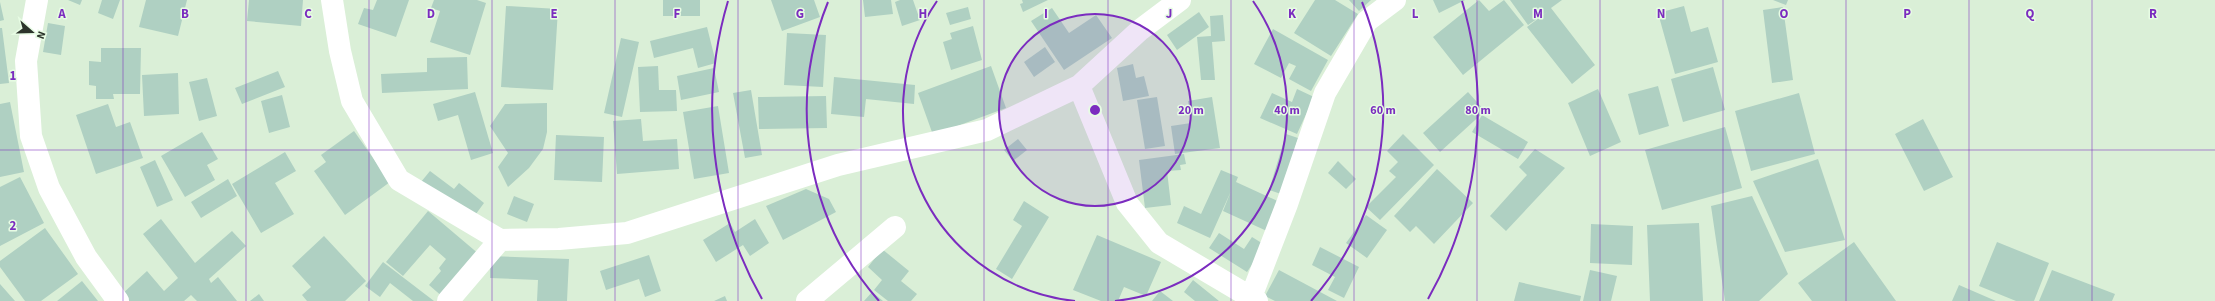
<svg xmlns="http://www.w3.org/2000/svg" width="2215" height="301" font-family="'Source Sans 3',sans-serif">
  <style>
    .building { fill: #afd0c2 }
    .lines { fill: none; stroke-linecap: round; stroke-linejoin: round }
    .minor { stroke: #fff; stroke-width: 22 }
    .grid { fill: none; stroke: #7b2cbf; stroke-width: 1; stroke-opacity: 0.55 }
    .ring { fill: none; stroke: #7b2cbf; stroke-width: 2 }
    .grid-label { font-size: 13px; text-anchor: middle; font-weight: bold; fill: #7b2cbf; stroke: #e7fce4; stroke-width: 3; stroke-linejoin: round; paint-order: stroke }
    .centre { fill: #7b2cbf; stroke: #e7fce4; stroke-width: 2 }
    .ring-label { font-size: 12px; text-anchor: middle; font-weight: bold; fill: #7b2cbf; stroke: #e7fce4; stroke-width: 3; stroke-linejoin: round; paint-order: stroke }
  </style>
  <rect width="100%" height="100%" fill="#daefd7"/>
  <path class="building" d="M68,0h14l-2,5z
    M102,0h18l-7,19 -15,-6z
    M146,0h41l-9,36 -39,-9z
    M249,0h54l-2,26 -54,-5z
    M377,0h32l-13,37 -38,-13 6,-16 9,2z
    M434,0h43l9,3 -16,52 -40,-13 10,-31 -9,-3z
    M663,0h37v16h-37z
    M771,0h43l6,17 -38,14z
    M863,0h28l2,14 -28,3z
    M900,0h13l7,20 -18,6 -7,-24z
    M1022,0h26l-25,12 -3,-8 3,-1z
    M1315,0h20l23,14 -27,42 -37,-23z
    M1349,0h22l-12,11z
    M1433,0h32l-26,13z
    M1479,0l10,11 15,-11 20,25 -61,50 -30,-38z
    M1510,0h52l-11,8 44,57 -23,19 -45,-57 20,-15 -19,13z
    M1773,0h15l-2,5z
    M0,2l4,18 -4,1z
    M506,6l52,3 -5,81 -52,-3z
    M1684,6l7,26 17,-5 10,35 -43,12 -17,-61z
    M968,7l3,12 -21,6 -4,-12z
    M1783,7l10,73 -21,3 -9,-73z
    M1052,8l17,25 27,-18 16,23 -48,32 -33,-49z
    M1199,12l10,15 -32,23 -10,-15z
    M1223,15l2,26 -13,1 3,38h-14l-4,-43 14,-1 -1,-20z
    M48,23l17,3 -4,29 -18,-3z
    M973,26l9,34 -31,10 -8,-28 9,-3 -2,-6z
    M707,27l9,36 -18,5 -5,-20 -39,10 -4,-17z
    M0,28h2l7,55 -9,1z
    M1273,29l55,31 -17,31 -22,-12 7,-13 -7,-3 -8,15 -27,-14z
    M787,33l39,2 -3,52 -39,-2z
    M621,38l18,4 -17,75 -18,-4z
    M1045,47l10,15 -21,15 -10,-15z
    M101,48h40l-1,46h-27l1,5h-18v-13l-7,-1v-24l12,1z
    M467,57l1,32 -86,4 -1,-19 46,-2v-14z
    M1133,64l3,14 8,-2 5,20 -26,5 -6,-33z
    M658,66l1,24h17l1,21 -37,1 -2,-45z
    M991,66l15,42 -73,27 -15,-42z
    M1713,67l12,43 -42,12 -12,-43z
    M714,68l5,24 -38,8 -4,-24z
    M278,71l7,16 -43,17 -7,-16z
    M178,73l1,41 -35,2 -2,-41z
    M834,77l81,8 -1,19 -48,-5 -2,18 -33,-3z
    M207,78l10,38 -18,5 -10,-39z
    M1658,86l11,40 -30,9 -11,-41z
    M1297,89l17,8 -17,37 -37,-16 12,-25 20,9z
    M1598,89l23,53 -31,14 -22,-53z
    M751,90l11,65 -17,3 -12,-65z
    M475,92l18,61 -22,7 -13,-45 -20,6 -5,-17z
    M1468,92l17,19 -45,41 -17,-19z
    M1799,93l16,61 -64,17 -16,-60z
    M282,95l8,32 -21,6 -8,-32z
    M826,96l1,32 -68,1 -1,-32z
    M1157,97l8,49 -20,3 -8,-49z
    M1212,97l8,51 -45,6 -4,-28 20,-3 -3,-22z
    M10,102l14,70 -24,5v-73z
    M547,103v29l-4,17 -14,19 -21,19 -10,-20 10,-14 -18,-27 15,-22z
    M108,104l8,23 14,-5 13,36 -47,16 -20,-59z
    M718,106l11,67 -35,6 -11,-67z
    M1482,115l46,27 -10,17 -46,-27z
    M641,119l2,22 34,-2 2,30 -62,5 -4,-53z
    M1923,119l30,58 -29,14 -29,-57z
    M1725,127l17,61 -80,22 -17,-60z
    M354,131l36,51 -45,33 -31,-44 12,-9 -5,-7z
    M202,132l16,27 -11,6 8,15 -30,17 -24,-41z
    M1286,134l12,4 -17,56 -12,-4z
    M1403,134l31,31 -54,55 -14,-13 30,-30 -7,-6 9,-9 -11,-11z
    M556,135l48,2 -2,45 -48,-2z
    M1018,139l9,11 -14,11 -9,-11z
    M1535,149l30,19 -59,63 -16,-15 37,-41 -8,-8z
    M285,152l11,19 -21,12 19,31 -33,19 -29,-49z
    M1184,154l2,10 -6,1 1,5 -14,1 4,34 -26,3 -6,-48z
    M1818,159l27,81 -60,12 -32,-71z
    M155,160l18,40 -16,7 -17,-40z
    M1338,161l18,18 -10,10 -18,-16z
    M1437,169l36,34 -39,41 -18,-18 -6,6 -16,-16z
    M1221,170l17,7 -2,5 46,21 -13,29 -46,-21 8,-20 -21,47 -33,-15 7,-17 17,8z
    M430,171l24,18 5,-6 25,20 -11,15 -52,-36z
    M20,177l24,46 -44,23v-59z
    M228,179l9,17 -36,22 -10,-16z
    M806,189l23,10 7,13 -53,28 -17,-34z
    M514,196l20,8 -7,18 -20,-8z
    M1752,196l36,78 -29,27h-34l-14,-95z
    M1024,201l25,16 -37,62 -16,-10 26,-43 -9,-6z
    M428,211l52,44 -36,43 -15,-13 12,-14 -2,-3 7,-9 -16,-14 -27,31 -17,-14z
    M1366,215l21,15 -20,28 -21,-15z
    M161,219l34,44 37,-32 14,15 -37,33 2,4 7,-6 19,24h-40l-6,-6 -7,6h-58l-5,-6 26,-24 17,20 14,-13 -35,-44z
    M755,219l14,24 -19,13 -7,-11 -27,17 -13,-22 27,-17 5,9z
    M1699,223l4,78h-53l-3,-76z
    M1591,224l42,2 -1,39 -42,-2z
    M45,228l33,46 -37,27h-16l-25,-34v-6z
    M1219,233l25,16 8,-12 13,8 -18,27 -38,-24z
    M1097,235l64,27 -15,34 -22,-9 -6,14h-17l-28,-11z
    M324,236l42,45 -21,20h-38l-5,-6 9,-8 -19,-21z
    M1854,242l42,59h-84l-14,-18z
    M1997,242l52,21 -15,38h-18l-37,-15z
    M1320,247l39,20 -15,31 -16,-8 7,-13 -23,-12z
    M882,249l27,22 -8,10 16,13 -6,7h-23l-14,-11 8,-10 -14,-13z
    M649,255l12,36 -16,6 -6,-18 -33,11 -6,-19z
    M490,256l79,3 -2,42h-30l1,-21 -48,-2z
    M383,262l51,39h-21l-23,-18 -10,14 -15,-11z
    M1279,270l58,31h-62l-10,-5z
    M1590,270l27,6 -6,25h-28z
    M2052,270l63,24 -3,7h-73z
    M1193,280l26,21h-24l-11,-9z
    M82,281l16,20h-41z
    M1519,282l62,14 -1,5h-66z
    M0,284l15,17h-15z
    M1959,285l37,16h-44z
    M1160,291l13,10h-21z
    M872,292l11,9h-19z
    M259,294l5,7h-14z
    M725,296l2,5h-13z"/>
  <g class="lines">
    <path class="minor" d="M37,0l-11,61 5,75 18,52 37,69 32,44
      M332,0l8,51 12,50 47,79 101,60 59,-1 68,-6 211,-68 149,-35 92,-44 61,-56 40,-30
      M1079,86l48,117 32,40 98,58
      M1251,297l36,-93 38,-111 42,-72 28,-21
      M448,301l52,-61
      M807,301l88,-74"/>
  </g>
  <path class="grid" d="M123,0v301M246,0v301M369,0v301M492,0v301M615,0v301M738,0v301M861,0v301M984,0v301M1108,0v301M1231,0v301M1354,0v301M1477,0v301M1600,0v301M1723,0v301M1846,0v301M1969,0v301M2092,0v301M0,150h2215"/>
  <circle cx="1095" cy="110" r="96" fill="#7b2cbf" fill-opacity=".12"/>
  <g class="ring">
    <circle cx="1095" cy="110" r="96"/>
    <path d="M1075 301A192 192 0 0 1 937 1M1253 1A192 192 0 0 1 1115 301"/>
    <path d="M879 301A288 288 0 0 1 828 2M1362 2A288 288 0 0 1 1311 301"/>
    <path d="M762 299A383 383 0 0 1 728 1M1462 1A383 383 0 0 1 1428 299"/>
  </g>
  <g class="grid-label">
    <text x="62" y="18">A</text>
    <text x="185" y="18">B</text>
    <text x="308" y="18">C</text>
    <text x="431" y="18">D</text>
    <text x="554" y="18">E</text>
    <text x="677" y="18">F</text>
    <text x="800" y="18">G</text>
    <text x="923" y="18">H</text>
    <text x="1046" y="18">I</text>
    <text x="1169" y="18">J</text>
    <text x="1292" y="18">K</text>
    <text x="1415" y="18">L</text>
    <text x="1538" y="18">M</text>
    <text x="1661" y="18">N</text>
    <text x="1784" y="18">O</text>
    <text x="1907" y="18">P</text>
    <text x="2030" y="18">Q</text>
    <text x="2153" y="18">R</text>
    <text x="13" y="80">1</text>
    <text x="13" y="230">2</text>
  </g>
  <circle cx="1095" cy="110" r="6" class="centre"/>
  <g class="ring-label">
    <text x="1191" y="114">20 m</text>
    <text x="1287" y="114">40 m</text>
    <text x="1383" y="114">60 m</text>
    <text x="1478" y="114">80 m</text>
  </g>
  <g transform="translate(32 32) rotate(110)" stroke="#e7fce4" stroke-width="3" paint-order="stroke">
  <path d="M0-3L7 15L0 10L-7 15Z" fill="#2c342b"/>
  <text y="-6" font-size="11" font-weight="bold" text-anchor="middle" fill="#2c342b">N</text>
  </g>
</svg>
